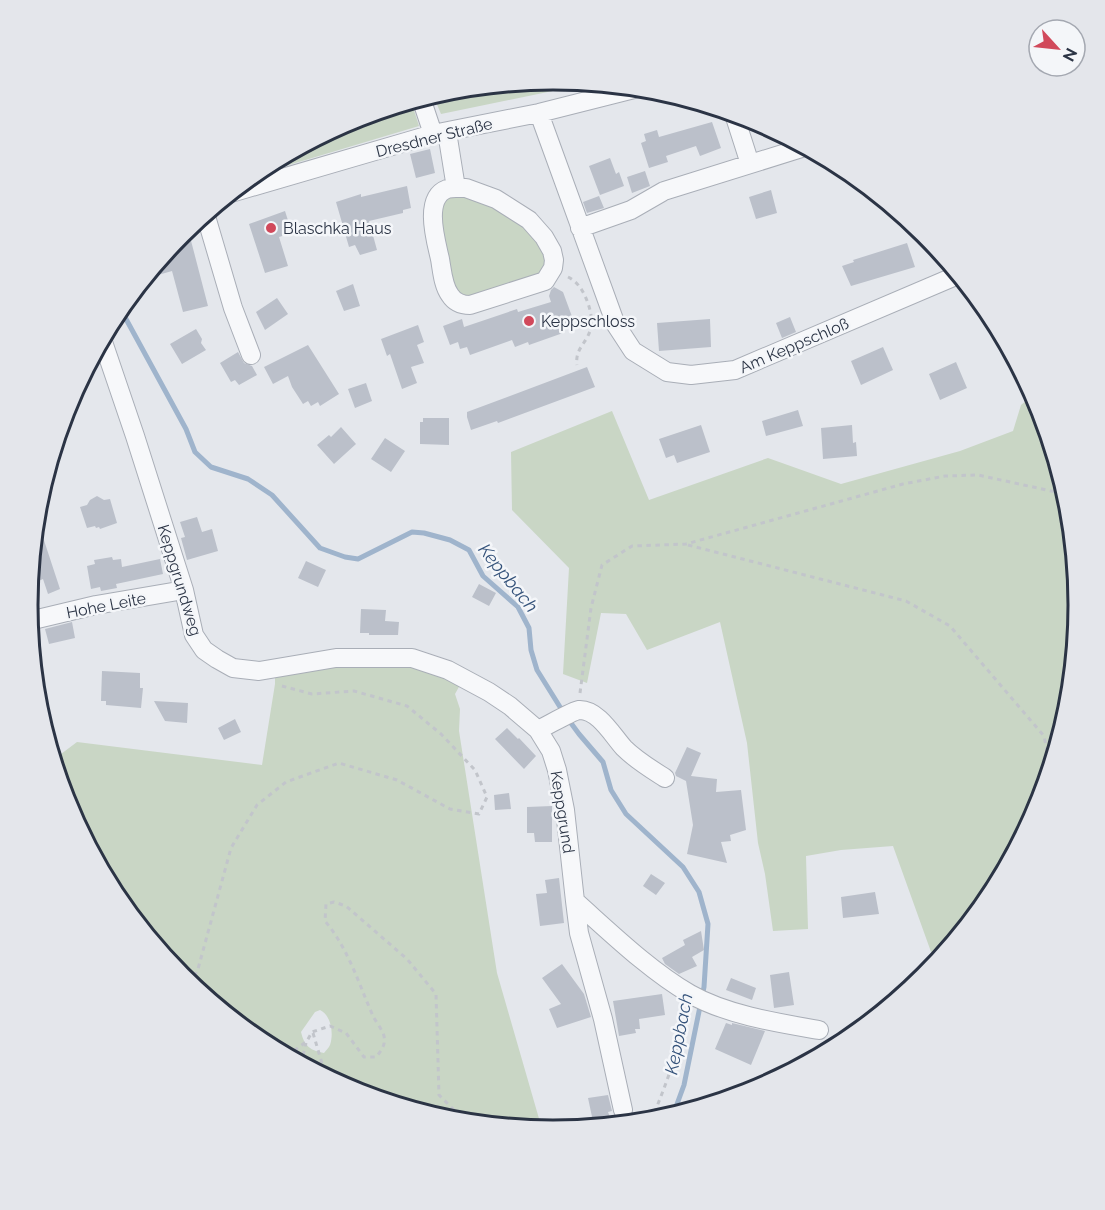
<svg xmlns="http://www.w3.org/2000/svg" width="1105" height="1210" font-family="Raleway,sans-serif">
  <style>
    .green { fill: #c9d6c5; fill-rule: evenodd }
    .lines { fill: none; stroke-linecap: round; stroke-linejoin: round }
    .stream { stroke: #9fb4cc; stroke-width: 5 }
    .building { fill: #bbc0ca }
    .minor-casing { stroke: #a9aeb7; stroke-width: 20 }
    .path { stroke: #c2c5cb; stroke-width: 3; stroke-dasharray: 4.5 4.5; stroke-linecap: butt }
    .minor { stroke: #f7f8fa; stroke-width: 18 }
    .poi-dot { fill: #d1495b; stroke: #f4f6f9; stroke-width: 2 }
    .labels { text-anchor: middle; stroke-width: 5; stroke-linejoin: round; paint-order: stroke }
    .street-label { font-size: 16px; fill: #2b3445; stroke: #f4f6f9 }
    .poi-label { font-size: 16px; fill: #2b3445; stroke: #f4f6f9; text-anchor: start }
    .water-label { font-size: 18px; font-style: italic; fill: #34527a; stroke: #f4f6f9 }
    .rim { fill: none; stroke: #2b3445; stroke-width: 3 }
  </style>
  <rect width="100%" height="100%" fill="#e4e7ec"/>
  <path class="green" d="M553,80l38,3 -150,31 -8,-19 17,-5z
    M411,101l8,25 -157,47 -1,-5 91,-49z
    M454,193l59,20 34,40 -5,22 -73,25 -15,-8 -15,-85 4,-8z
    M1033,395l5,9 30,99 10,102 -10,103 -30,98 -49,91 -54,66 -42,-117 -52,4 -35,6 2,73 -35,2 -8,-57 -7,-31 -11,-100 -27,-121 -73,28 -21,-36 -25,-1 -14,70 -24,-9 6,-106 -57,-58 -1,-58 101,-41 37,89 119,-42 73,26 119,-33 53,-20 8,-26z
    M338,663l73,1 31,11 18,10 -5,9 5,15 -1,22 38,242 45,156 -92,-9 -99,-30 -91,-48 -79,-66 -66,-79 -48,-91 -14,-46 24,-18 185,23 13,-81v-10zM320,1010c11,5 14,23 10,35 -1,3 -4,5 -6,8 -13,-2 -20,-7 -23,-21l14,-20z"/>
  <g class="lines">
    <path class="stream" d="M120,308l66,121 9,23 16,15 37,12 24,16 48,53 25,9 13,2 54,-27 12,1 26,7 19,10 14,26 35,31 11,21 2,22 6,20 28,45 14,19 24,28 8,28 15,24 57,53 16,25 9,32 -4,63 -20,98 -11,30"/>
  </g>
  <path class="building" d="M712,122l9,26 -21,8 -4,-10 -30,10 2,6 -19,6 -8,-25 5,-2 -2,-7 13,-4 2,7z
    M430,149l5,24 -19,5 -6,-24z
    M610,158l6,16 3,-2 5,14 -24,9 -11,-29z
    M645,171l5,15 -18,7 -5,-16z
    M407,186l4,22 -8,2v3l-34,8 8,29 -17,5 -5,-10 -6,2 -13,-45 25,-8v3z
    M771,190l6,23 -21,6 -7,-22z
    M599,196l5,12 -17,5 -4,-11z
    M285,211l7,22 -13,4 9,29 -23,7 -16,-49z
    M189,233l19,73 -25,6 -11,-41 -28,8 35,-43z
    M907,243l8,24 -64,19 -9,-20 12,-4 -1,-2z
    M353,284l7,22 -16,5 -8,-20z
    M554,287l9,5 11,30 -12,6 1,5 -34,12 -1,-3 -13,5 -3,-7 -42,15 -3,-8 -7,2 -2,-7 -8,3 -7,-19 19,-7 2,8 53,-18 1,3 33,-10 -2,-6 2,-6z
    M277,298l11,16 -23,16 -9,-18z
    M790,317l6,15 -14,6 -6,-15z
    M710,319l1,28 -52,4 -2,-28z
    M418,325l6,17 -7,3 7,18 -13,4 6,16 -15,6 -12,-35 -3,2 -6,-17z
    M196,329l6,10 -1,4 5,7 -24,14 -12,-20z
    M308,345l31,49 -19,12 -2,-4 -7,4 -3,-5 -5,3 -11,-17 -4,-11 -15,8 -9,-17z
    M883,347l10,23 -32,15 -10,-24z
    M238,352l6,11 8,3 5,9 -18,10 -4,-5 -4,2 -11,-19z
    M956,362l11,26 -27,12 -11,-26z
    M587,367l8,20 -97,36 -1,-2 -26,9 -4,-13v-5z
    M366,383l6,18 -17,7 -7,-19z
    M798,410l5,16 -37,10 -4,-15z
    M423,418h26v27l-29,-1v-22h3z
    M701,425l9,27 -33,11 -3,-8 -8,3 -7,-19z
    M852,425l1,18 3,-1 1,14 -34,3 -2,-31z
    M341,427l15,17 -22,20 -17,-19 12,-10 2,2z
    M385,438l20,13 -14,21 -20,-13z
    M97,496l7,4 6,-1 7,24 -17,6 -1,-2 -3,1 -1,-2 -8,2 -7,-21 7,-2 3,-5z
    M36,516l24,73 -12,5 -5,-15 -14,6z
    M197,517l5,15 10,-3 6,22 -31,9 -6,-22 4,-1 -5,-15z
    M112,557l1,3 8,-1 1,8 38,-8 3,15 -47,10 1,4 -16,3 -1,-4 -9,2 -4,-23 8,-2 -1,-4z
    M306,561l20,9 -8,17 -20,-9z
    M479,584l17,9 -7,13 -17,-9z
    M361,609l25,1 -1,11 14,1 -1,13h-29v-2h-9z
    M72,622l3,16 -26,6 -4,-15z
    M102,671l38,2v15h3l-2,20 -35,-3v-4h-5z
    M154,701l34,2 -1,20 -22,-2z
    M235,719l6,13 -17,8 -6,-12z
    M507,728l11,11 1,-1 17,18 -12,13 -29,-30z
    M687,747l14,6 -10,23 26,3 -1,13 25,-2 5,40 -16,5 1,6 -10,1 6,21 -40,-9 6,-29 -7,-44 -10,-5 -1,-3z
    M509,793l2,16 -16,1 -1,-15z
    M552,806v36h-17l-1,-9h-7v-26z
    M651,874l14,9 -9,12 -13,-9z
    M559,878l5,45 -24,3 -4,-32 11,-1 -2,-13z
    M875,892l4,22 -36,4 -2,-21z
    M701,931l3,19 -12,7 5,9 -18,8 -14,-10 -3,-6 23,-13 -2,-5z
    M562,964l22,30 7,23 -34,11 -8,-19 12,-5 -19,-26z
    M789,972l5,33 -20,3 -4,-33z
    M731,978l25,10 -4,12 -26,-10z
    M662,994l3,21 -26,4 1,10h-5l1,4 -17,3 -6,-35z
    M726,1023l6,2v-2l33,8 -14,34 -36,-16z
    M608,1095l4,16 -4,1 5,13 -19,1 -6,-28z"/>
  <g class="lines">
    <defs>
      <path id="minor" d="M421,98l12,36
        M539,113l77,212 17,26 34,21 24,3 44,-5 223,-95
        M734,114l16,50
        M447,132l9,56c-3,0 -6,0 -9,1 -24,9 -11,52 -7,70 2,11 3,27 10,36 5,8 12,10 20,10l75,-24 8,-13 1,-8 -2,-9 -8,-14 -15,-17 -33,-21 -30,-11h-10
        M231,193l202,-59 106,-21 99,-25
        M205,213l28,95 18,47
        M580,228l51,-18 33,-19 141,-44
        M102,339l33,97 49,154 10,45 10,15 13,9 16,9 26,3 77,-13h76l36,12 41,22 21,14 28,24 13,21 6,19 8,40 10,91c36,32 74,69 115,93 37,21 88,29 129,36
        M29,621l67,-16 88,-15
        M538,730c9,-4 34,-19 41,-20 19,-1 34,26 45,38 12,12 27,21 41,30
        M575,901l4,32 24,86 20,91"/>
    </defs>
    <use href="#minor" class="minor-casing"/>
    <path class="path" d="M568,277c4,2 8,5 11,9 8,10 16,33 11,45 -5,14 -15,18 -13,34
      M688,545l218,56 44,25 94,110 6,30
      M580,693l11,-85 11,-43 30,-19 54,-2 217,-60 42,-8 33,-1 87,19
      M190,984l8,-15 33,-121 26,-43 29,-23 53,-19 58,17 53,29 29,5 8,-17 -12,-27 -34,-36 -34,-28 -53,-15 -42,3 -30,-8
      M313,1033l13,44
      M287,1056l20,-15 5,-9 18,-6 16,7 18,24h12c5,-6 10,-12 8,-21 -2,-7 -8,-14 -11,-20 -15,-34 -24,-66 -48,-95l1,-17 8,-2 12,4 61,53 29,35 3,101 27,27
      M301,1064l5,-21
      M651,1121c15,-36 28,-72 37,-110"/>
    <use href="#minor" class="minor"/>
  </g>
  <g class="poi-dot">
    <circle cx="271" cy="228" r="6"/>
    <circle cx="529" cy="321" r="6"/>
  </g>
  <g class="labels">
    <g class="street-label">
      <text transform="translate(434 137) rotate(-14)" y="6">Dresdner Straße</text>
      <text transform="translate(794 345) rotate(-23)" y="6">Am Keppschloß</text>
      <text transform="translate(180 580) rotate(73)" y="6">Keppgrundweg</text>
      <text transform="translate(106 605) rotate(-11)" y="6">Hohe Leite</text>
      <text transform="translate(563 812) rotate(81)" y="6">Keppgrund</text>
    </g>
    <g class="poi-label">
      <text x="283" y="234">Blaschka Haus</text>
      <text x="541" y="327">Keppschloss</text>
    </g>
    <g class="water-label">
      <text transform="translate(508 578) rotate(51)" y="6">Keppbach</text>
      <text transform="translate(679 1034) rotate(-79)" y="6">Keppbach</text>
    </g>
  </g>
  <path d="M0 0H1105V1210H0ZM38 605a515 515 0 1 1 1030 0a515 515 0 1 1-1030 0Z" fill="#e4e6eb" fill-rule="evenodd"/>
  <path class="rim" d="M38 605a515 515 0 1 1 1030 0a515 515 0 1 1-1030 0Z"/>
  <g transform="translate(1057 48) rotate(117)"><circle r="28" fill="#f4f6f9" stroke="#a4a8b1" stroke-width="1.5"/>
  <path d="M0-4.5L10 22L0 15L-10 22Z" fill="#d1495b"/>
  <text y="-9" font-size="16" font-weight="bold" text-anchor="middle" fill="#2b3445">N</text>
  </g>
</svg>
